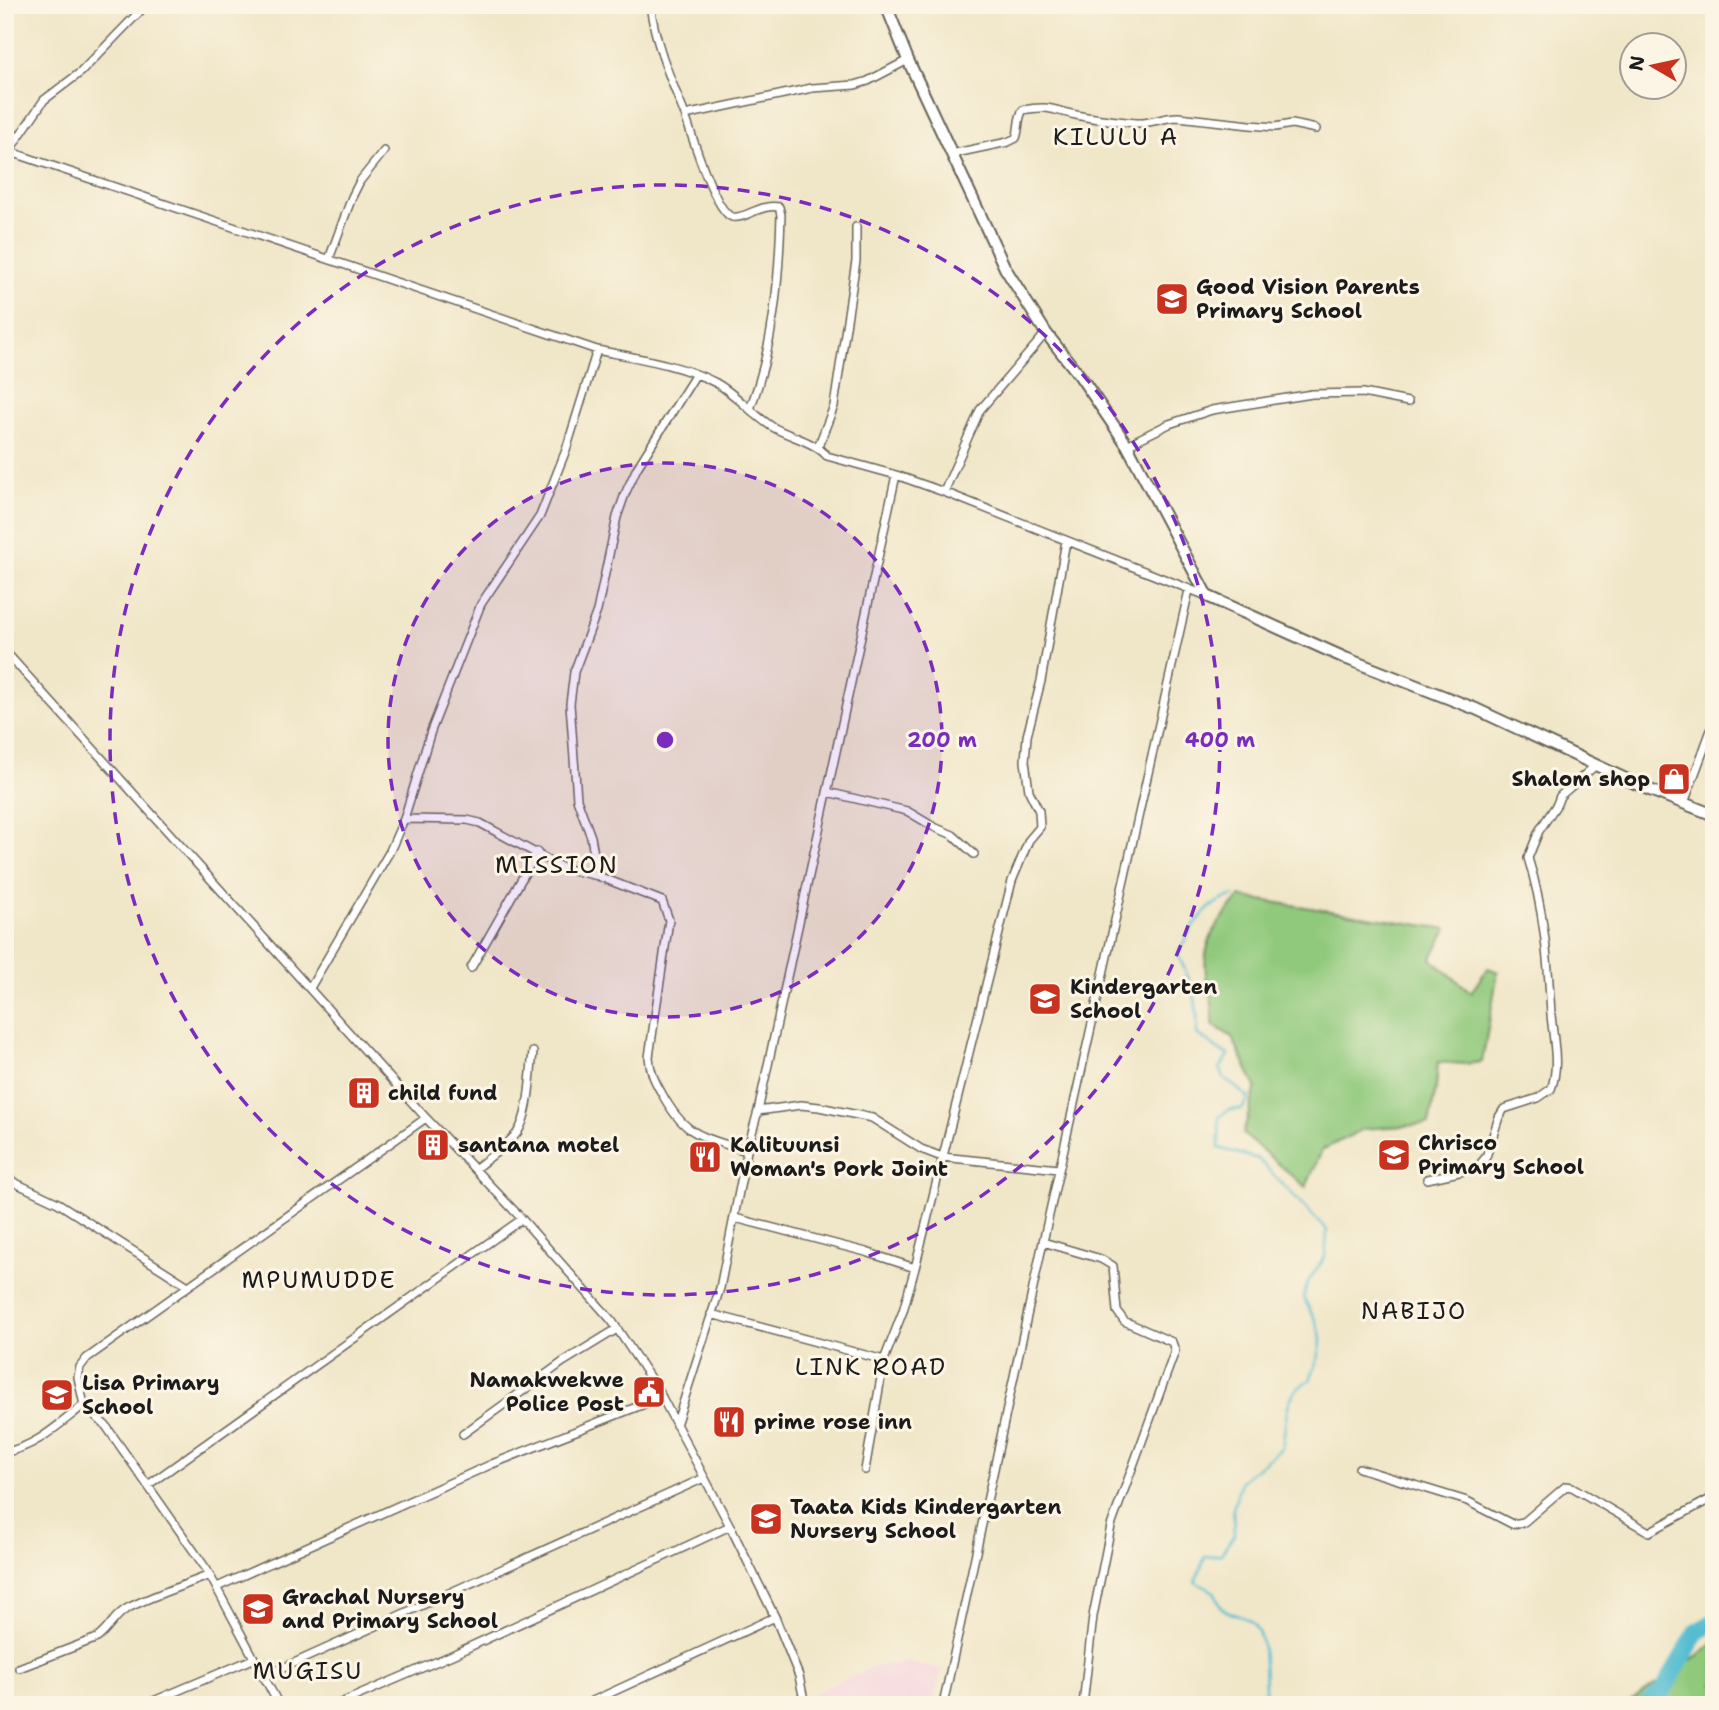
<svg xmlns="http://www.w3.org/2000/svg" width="1719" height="1710" font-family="'Shantell Sans',sans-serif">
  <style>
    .built { fill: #f4cfde }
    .green { fill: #90c97c; stroke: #56724c; stroke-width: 2 }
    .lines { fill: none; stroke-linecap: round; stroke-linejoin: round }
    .stream { stroke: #54bdd0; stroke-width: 2.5 }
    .river { stroke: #54bdd0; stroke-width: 18 }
    .street-casing { stroke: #666358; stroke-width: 10 }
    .secondary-casing { stroke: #666358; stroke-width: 14 }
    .street { stroke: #fff; stroke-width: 7 }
    .secondary { stroke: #fff; stroke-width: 10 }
    .ring { fill: none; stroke: #7b2cbf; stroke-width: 3.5; stroke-dasharray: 12 9 }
    .labels { text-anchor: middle; stroke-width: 6; stroke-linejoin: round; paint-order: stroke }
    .poi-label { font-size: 21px; font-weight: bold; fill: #1c1c1c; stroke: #fcf5e5; text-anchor: start }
    .quarter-label { font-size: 24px; letter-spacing: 2px; fill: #1c1c1c; stroke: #fcf5e5 }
    .centre { fill: #7b2cbf; stroke: #fcf5e5; stroke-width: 3.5 }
    .ring-label { font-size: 21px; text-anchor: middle; font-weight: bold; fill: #7b2cbf; stroke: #fcf5e5; stroke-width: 6; stroke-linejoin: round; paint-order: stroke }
  </style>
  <rect width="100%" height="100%" fill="#fcf5e5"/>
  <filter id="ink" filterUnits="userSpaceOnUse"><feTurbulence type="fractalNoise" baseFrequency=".0143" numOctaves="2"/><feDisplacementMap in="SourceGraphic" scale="14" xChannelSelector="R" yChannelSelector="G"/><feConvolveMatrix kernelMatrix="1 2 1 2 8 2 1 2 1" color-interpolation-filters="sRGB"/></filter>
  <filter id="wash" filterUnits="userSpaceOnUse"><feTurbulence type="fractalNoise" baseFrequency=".00686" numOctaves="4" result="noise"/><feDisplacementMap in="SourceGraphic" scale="28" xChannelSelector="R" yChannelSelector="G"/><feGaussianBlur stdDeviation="1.57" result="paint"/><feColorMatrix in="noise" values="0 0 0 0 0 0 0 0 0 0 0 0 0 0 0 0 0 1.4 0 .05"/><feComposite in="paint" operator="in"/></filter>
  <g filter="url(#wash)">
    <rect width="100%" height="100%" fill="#f0e6c8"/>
    <path class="built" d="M908,1662l33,7 -7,36h-119l-3,-11 62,-27z"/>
    <path class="green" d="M1240,897l207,32 -16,30 40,33 17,-24 10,4 -16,90 -18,2 -26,-2 -2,26 -7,36 -66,5 -41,21 -16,37 -63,-53 13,-47 -24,-50 -19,-12c1,-16 -2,-28 -6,-44 -7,-38 9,-57 33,-84z
      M1714,1644v61h-88z"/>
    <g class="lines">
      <path class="stream" d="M1234,896c-25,3 -47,36 -56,59 14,28 21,47 19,79l23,17 9,4 -9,13 4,10 25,20 -7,11 -14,1 -9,7v31l39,11 69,71 -2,27 -16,23 -6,17c21,39 24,41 7,83 -29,15 -22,39 -28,68l-41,33 -8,28 1,26 -13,19 -16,3 -10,25c5,3 14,6 19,10 3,4 4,11 7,15 8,8 21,8 29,14 19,15 13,61 16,84"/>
      <path class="river" d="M1647,1705l15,-13 35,-60 17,-10"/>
    </g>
  </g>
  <g filter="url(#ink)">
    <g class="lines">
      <defs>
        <path id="street" d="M650,5c6,42 20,72 35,110l127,-27 43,-3 13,-4 40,-21
          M685,115c6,18 30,97 47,102 12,3 29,-14 47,-10l2,8c-2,66 -7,131 -31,194
          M5,150l592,200c39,8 83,14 119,33 20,11 35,30 55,43 18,11 41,14 56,30l69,19 48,17 263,104
          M9,151l35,-51 37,-28 65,-67
          M951,154l57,-12 8,-4c4,-10 1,-19 7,-28 26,-5 29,0 53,5 19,4 40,6 60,8 15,1 27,-6 42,-6l72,8 25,2 17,-3 24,5
          M329,259l23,-62 8,-16 24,-30
          M1127,445l42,-21 43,-14 100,-16 51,-1 45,9
          M818,447l16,-41 22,-145v-34
          M944,492l36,-82 66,-77
          M5,651l421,467 96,101 90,102 46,69 72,136 45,91 24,59 6,29
          M827,792l80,19 27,16 19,8 21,19
          M1684,803l30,-81
          M404,819l63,1 13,3 83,45 35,8 64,25 7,19 -20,137c1,14 5,23 12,35 24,45 40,44 86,59
          M598,876l-7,-39 -14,-38 -7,-95 4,-32 23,-61 20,-94 8,-23 12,-26 59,-94
          M471,968l66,-116
          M310,988l80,-137 14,-32 27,-88 50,-127 59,-88 26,-66 31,-100
          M758,1111l43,-6 18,2 53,11 49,31 21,8 117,12
          M475,1169c13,-11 31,-22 42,-36 13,-18 13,-58 16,-81
          M5,1178l53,25 130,83
          M1427,1179l50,-11 9,-11 13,-40 5,-8 34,-11 13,-9c9,-23 2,-50 0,-75 -3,-53 -7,-106 -23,-156l11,-27 18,-27 3,-8 36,-31
          M735,1218l131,34 49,16 -12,43 -19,49
          M1043,1242l58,17 12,7 4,45 7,10 48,21 3,9 -64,175 -18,90 -10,89
          M915,1268l97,-387 17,-41 11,-13 -1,-16 -10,-20 -4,-30 2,-25 14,-55 25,-140
          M711,1314l173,46 -19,110
          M676,1425l44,-137 27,-137 11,-40 138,-636
          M463,1434l100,-72 54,-33
          M5,1452c31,-5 54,-28 79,-47
          M1359,1468l108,33 45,23 12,-2 42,-36 6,1 77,45 65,-35
          M148,1485l374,-266
          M217,1587l275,-123 170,-67
          M19,1668l78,-30c12,-8 17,-23 31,-30 25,-13 55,-22 82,-33
          M263,1677l441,-199
          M144,1705l109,-46
          M279,1705l-72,-135 -101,-144 -22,-21 -6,-28 2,-10 7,-9 339,-240
          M336,1705l116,-50 278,-129
          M584,1705l191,-88
          M943,1705l100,-463 146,-652"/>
        <path id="secondary" d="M886,5l22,55 97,208 41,65 34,43 47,69 80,151 138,62 131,51 169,79 69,27"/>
      </defs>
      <use href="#street" class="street-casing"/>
      <use href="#secondary" class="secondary-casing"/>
      <use href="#street" class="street"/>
      <use href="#secondary" class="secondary"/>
    </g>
  </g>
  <circle cx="665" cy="740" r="277" fill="#7b2cbf" fill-opacity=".12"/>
  <g class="ring">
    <circle cx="665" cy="740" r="277"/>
    <circle cx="665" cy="740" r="555"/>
  </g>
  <defs>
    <symbol id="school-square" viewBox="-11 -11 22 22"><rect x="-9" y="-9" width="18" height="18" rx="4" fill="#c8321e" stroke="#fcf5e5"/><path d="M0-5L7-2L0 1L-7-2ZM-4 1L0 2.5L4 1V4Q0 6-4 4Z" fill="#fff"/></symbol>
    <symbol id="shop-square" viewBox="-11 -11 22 22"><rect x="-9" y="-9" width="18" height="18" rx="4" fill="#c8321e" stroke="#fcf5e5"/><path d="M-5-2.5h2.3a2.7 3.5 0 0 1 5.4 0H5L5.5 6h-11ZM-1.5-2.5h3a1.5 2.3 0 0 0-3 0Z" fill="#fff"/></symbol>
    <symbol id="building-square" viewBox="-11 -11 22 22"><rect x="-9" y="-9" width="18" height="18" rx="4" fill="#c8321e" stroke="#fcf5e5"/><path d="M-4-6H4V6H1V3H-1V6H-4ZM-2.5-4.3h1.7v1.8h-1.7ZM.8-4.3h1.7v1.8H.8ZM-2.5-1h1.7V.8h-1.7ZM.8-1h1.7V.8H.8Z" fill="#fff"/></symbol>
    <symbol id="restaurant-square" viewBox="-11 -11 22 22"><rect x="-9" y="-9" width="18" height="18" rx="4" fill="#c8321e" stroke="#fcf5e5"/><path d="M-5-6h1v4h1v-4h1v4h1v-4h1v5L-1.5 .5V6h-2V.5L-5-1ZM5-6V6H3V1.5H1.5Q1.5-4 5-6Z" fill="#fff"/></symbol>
    <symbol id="civic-square" viewBox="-11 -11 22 22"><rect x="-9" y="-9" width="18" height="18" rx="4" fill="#c8321e" stroke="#fcf5e5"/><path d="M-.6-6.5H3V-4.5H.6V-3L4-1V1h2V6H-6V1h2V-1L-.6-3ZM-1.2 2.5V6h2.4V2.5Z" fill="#fff"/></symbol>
  </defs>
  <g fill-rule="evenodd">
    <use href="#school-square" x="1153" y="280" width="38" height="38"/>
    <use href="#shop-square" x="1655" y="760" width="38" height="38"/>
    <use href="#school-square" x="1026" y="980" width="38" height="38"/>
    <use href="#building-square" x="345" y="1074" width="38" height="38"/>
    <use href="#building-square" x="414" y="1126" width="38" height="38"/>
    <use href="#school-square" x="1375" y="1136" width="38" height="38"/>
    <use href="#restaurant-square" x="686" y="1138" width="38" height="38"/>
    <use href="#civic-square" x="630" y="1373" width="38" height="38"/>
    <use href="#school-square" x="38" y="1376" width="38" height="38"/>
    <use href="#restaurant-square" x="710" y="1403" width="38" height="38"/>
    <use href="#school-square" x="747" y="1500" width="38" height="38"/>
    <use href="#school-square" x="239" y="1590" width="38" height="38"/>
  </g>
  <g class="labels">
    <g class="poi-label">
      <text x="1196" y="294">Good Vision Parents<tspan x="1196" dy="24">Primary School</tspan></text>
      <text x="1650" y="786" text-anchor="end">Shalom shop</text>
      <text x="1070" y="994">Kindergarten<tspan x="1070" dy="24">School</tspan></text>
      <text x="388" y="1100">child fund</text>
      <text x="1418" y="1150">Chrisco<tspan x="1418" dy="24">Primary School</tspan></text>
      <text x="458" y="1152">santana motel</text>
      <text x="730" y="1152">Kalituunsi<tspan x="730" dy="24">Woman's Pork Joint</tspan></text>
      <text x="624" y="1387" text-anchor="end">Namakwekwe<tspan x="624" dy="24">Police Post</tspan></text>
      <text x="82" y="1390">Lisa Primary<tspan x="82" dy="24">School</tspan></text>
      <text x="754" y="1429">prime rose inn</text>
      <text x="790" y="1514">Taata Kids Kindergarten<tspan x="790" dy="24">Nursery School</tspan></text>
      <text x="282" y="1604">Grachal Nursery<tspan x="282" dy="24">and Primary School</tspan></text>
    </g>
    <g class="quarter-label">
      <text x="1116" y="145">KILULU A</text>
      <text x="557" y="873">MISSION</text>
      <text x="319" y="1288">MPUMUDDE</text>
      <text x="1414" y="1319">NABIJO</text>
      <text x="871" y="1375">LINK ROAD</text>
      <text x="308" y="1679">MUGISU</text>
    </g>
  </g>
  <circle cx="665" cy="740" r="10" class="centre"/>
  <g class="ring-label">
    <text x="942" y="747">200 m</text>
    <text x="1220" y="747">400 m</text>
  </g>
  <rect width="1719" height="1710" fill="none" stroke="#fcf5e5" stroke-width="28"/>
  <g transform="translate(1653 66) rotate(279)"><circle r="33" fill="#fcf5e5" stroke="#a29e95" stroke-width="2"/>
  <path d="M0-5L12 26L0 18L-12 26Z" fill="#c8321e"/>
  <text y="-10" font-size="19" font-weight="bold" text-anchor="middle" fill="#1c1c1c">N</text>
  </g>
</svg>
